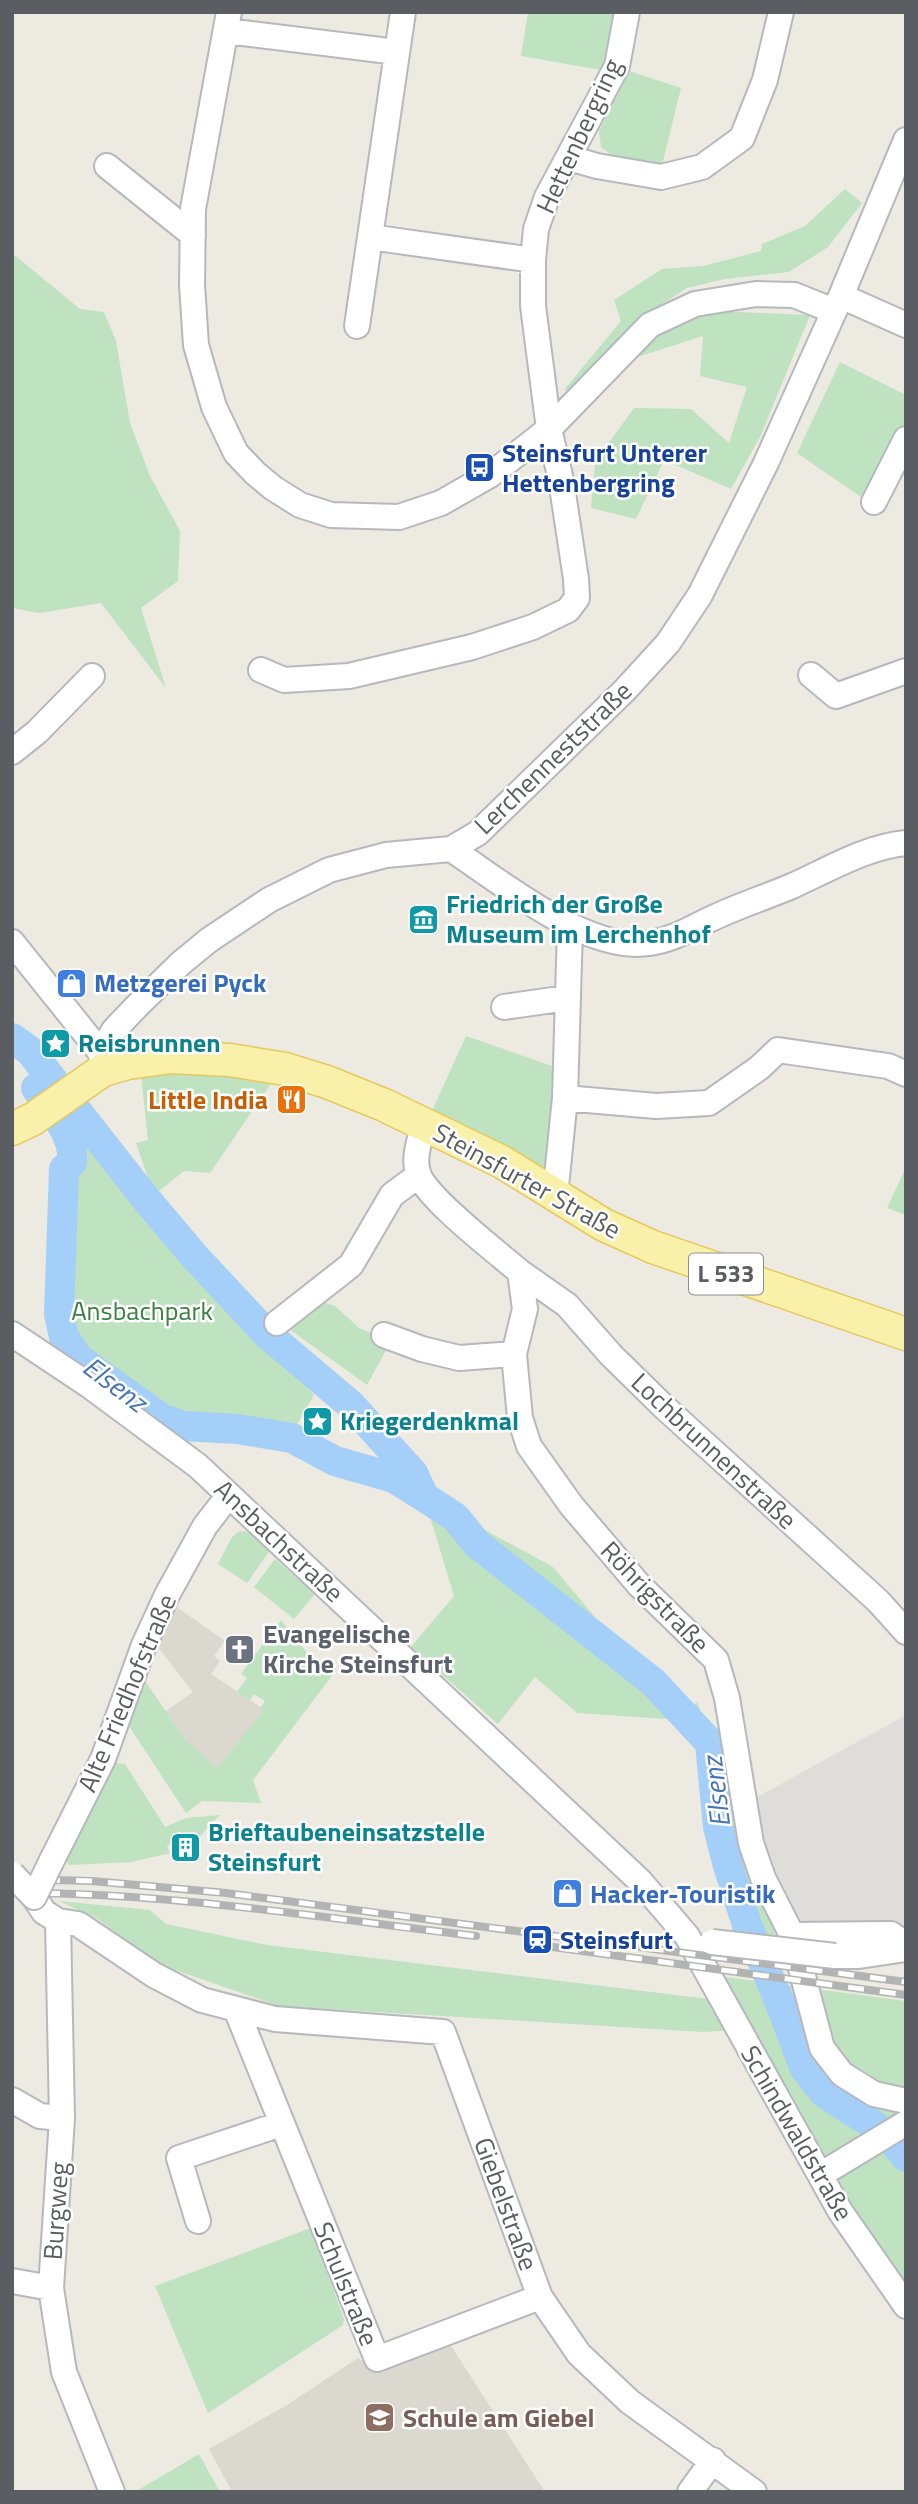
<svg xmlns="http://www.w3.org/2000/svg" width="918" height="2504" font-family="'Titillium Web',sans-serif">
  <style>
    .industrial { fill: #dfddd9 }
    .education { fill: #dbd9cf }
    .green { fill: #bfe2c1 }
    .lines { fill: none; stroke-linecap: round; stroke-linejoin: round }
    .river { stroke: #a4cff9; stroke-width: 30 }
    .minor-casing { stroke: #b7b8bd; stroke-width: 28 }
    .major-casing { stroke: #e7c85f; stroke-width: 35 }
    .minor { stroke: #fff; stroke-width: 24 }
    .major { stroke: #f9f0a9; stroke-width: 32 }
    .rail-casing { stroke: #b2b3b3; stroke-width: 8 }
    .rail { stroke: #fff; stroke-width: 5; stroke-dasharray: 16; stroke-linecap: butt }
    .minor-bridge-casing { stroke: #b7b8bd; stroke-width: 28; stroke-linecap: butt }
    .minor-bridge { stroke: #fff; stroke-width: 24 }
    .labels { text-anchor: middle; stroke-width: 5; stroke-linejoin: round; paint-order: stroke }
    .shield { fill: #fff; stroke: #8c8e90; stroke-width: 2 }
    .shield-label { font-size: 24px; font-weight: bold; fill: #5a5d61 }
    .street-label { font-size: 26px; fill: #5a5d61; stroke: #fff }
    .transit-label { font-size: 26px; font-weight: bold; fill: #164399; stroke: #fff; text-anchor: start }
    .culture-label { font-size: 26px; font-weight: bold; fill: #0d838f; stroke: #fff; text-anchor: start }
    .shop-label { font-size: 26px; font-weight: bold; fill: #366cbe; stroke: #fff; text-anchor: start }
    .food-label { font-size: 26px; font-weight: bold; fill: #c56008; stroke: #fff; text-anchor: end }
    .park-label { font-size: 26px; fill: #3a8041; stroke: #fff }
    .worship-label { font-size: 26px; font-weight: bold; fill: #5b616d; stroke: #fff; text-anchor: start }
    .education-label { font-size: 26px; font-weight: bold; fill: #785e54; stroke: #fff; text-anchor: start }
    .water-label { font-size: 28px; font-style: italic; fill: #4675b2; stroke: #fff }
  </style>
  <rect width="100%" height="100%" fill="#eceae1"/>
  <path class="industrial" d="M906,1715v233l-128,-5 -41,-138 24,-10z"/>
  <path class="education" d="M174,1605l51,36 -11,15 6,5 -9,13 54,36 -48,60 -33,-32 -18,-27 27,-19 -39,-50z
    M446,2338l99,154h-313l-23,-43 78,-44 71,-47 17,11z"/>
  <path class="green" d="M528,12h89l-16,58 -80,-14z
    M629,71l52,17 -19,77 -44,-5 -17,-13 -2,-16z
    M845,189l17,14 -34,44 -39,25 -64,7 -38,9 -40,26 -73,75 -10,1 57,-69 -7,-21 48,-31 41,-3 58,-15 1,-7 43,-18z
    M12,253l68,56 24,3 12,29 14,82 20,53 30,55 -2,50 -37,27 25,80 -65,-85 -62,10 -27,-5z
    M714,311l96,4 -49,120 -30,54 -67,-29 -28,59 -45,-11 4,-46 39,-54 57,1 38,34 18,-56 -47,-11 3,-40 -75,24 33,-26z
    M840,362l66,33v29l-39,77 -70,-48z
    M466,1036l89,31 -5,103 -118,-59z
    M151,1070l125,6 -66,97 -26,-2 -30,24 -18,-52 12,-3 -7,-65z
    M85,1130l65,83 164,182 -21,36 -80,-7 -51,-8 -79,-59 -15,-22 10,-191z
    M906,1167v48l-19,-7z
    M318,1301l17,5 24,22 32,13 -24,44 -78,-56z
    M424,1497l129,70 128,153 16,-18 40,103 41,138 -35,-4 -22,-76 -7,-44 1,-61 -34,-38 -104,-7 -42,-36 -37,47 -87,-77 43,-51z
    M240,1531c13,0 21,10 31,18l-24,34 -29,-19 14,-27z
    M275,1559l40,35 -21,25 -40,-32z
    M281,1620l26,33 30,16 -84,111 8,23 -59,-2 -16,12 -59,-90 14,-48 43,63 33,31 47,-59 -3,-3 4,-6 -11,-7 -4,6 -13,-8 10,-14 -6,-4 27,-37 5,3 5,-7 -4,-3z
    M109,1762l16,2 40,63 21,-9 35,-3 -10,8 -12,15 -4,-7 -28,15 3,7 -39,9 -62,3 -5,-9z
    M59,1901l91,9 16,14 101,21 441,54 21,-4 -11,-19 188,25v288l-67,-96 -91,-164 -44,3 -425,-26 -124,-43 -57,-44z
    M311,2228l33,91 -1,6 -135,88 -53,-127z
    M199,2454l21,38h-85z"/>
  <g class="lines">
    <path class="river" d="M12,1038l18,13 116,148 49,58 72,77 84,71 62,68 11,24 31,20 22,27 176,138 57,61 8,84 10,39 19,59 33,78 24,64 20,26 62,40 20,24
      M36,1088c14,21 39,46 36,74l-8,7 -5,145 5,23 15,22 82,59 22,8 54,3 55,9 43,23 59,17 27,17"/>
    <defs>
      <path id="minor" d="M229,12l-36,197 -1,76 4,60 18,62 22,46 19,20 18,15 27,17 31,10 68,2 42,-14 49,-28 59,-46 101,-104 45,-21 61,-10 38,1 40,16
        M226,31l171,21
        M569,158l28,8 64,11 41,-10 40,-29 23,-58 16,-68
        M107,166l86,69
        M370,237l33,-225
        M841,296l65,29
        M357,326l13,-89 163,23
        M874,502l32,-63
        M261,670l23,10 65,-4 123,-29 61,-20 35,-17 9,-12 -1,-19 -15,-99 -12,-51 -16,-123v-46l3,-31 11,-32 70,-131 10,-54
        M811,675l25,21 70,-25
        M12,752l25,-20 55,-56
        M451,849c50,33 136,104 198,94 24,-3 42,-15 64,-25 25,-12 53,-21 79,-32 36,-16 73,-39 114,-43
        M12,942l89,111
        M504,1007l63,-9
        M103,1070l-2,-17 13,-23 23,-24 44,-43 28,-23 60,-40 60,-30 57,-15 65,-6 27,-16 147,-143 43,-47 32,-48 66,-132 75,-167 65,-156
        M565,1098l91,8 53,-3 50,-35 19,-18 110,16 18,8
        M423,1125c-3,16 -10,32 -5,48 8,25 80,80 102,99l5,37 -11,45 6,64 9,28 42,59 68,80 77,75 11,38 24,145 12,35 29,57 99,-1 15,11
        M555,1196l10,-98 5,-171
        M520,1272l47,33 44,50 52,51 215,195 28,31
        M277,1323l74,-58 41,-70 27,-20
        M12,1334l78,52 108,80 442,415 47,55 153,275 66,95
        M384,1335l38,14 37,9 55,-4
        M51,1862l52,-103 41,-114 23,-50 38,-69 24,-31
        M34,1897l10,15 14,9 20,3 76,51 48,25 73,19 168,13 97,265 39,57 51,48 124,90
        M58,1921l4,197 -11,170 13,84 48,120
        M792,1935l30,113 20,26 32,20 32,7
        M835,1956h24l47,-7
        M236,2009l141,350 163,-62
        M12,2100l28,16 22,2
        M820,2175l86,-52
        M198,2221l-19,-63 102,-34
        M12,2281l39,7
        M690,2492l23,-32"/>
      <path id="major" d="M12,1129l21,-10 70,-49 25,-7 43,-6 59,3 55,9 42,13 57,23 118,57 102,63 49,22 253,87"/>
    </defs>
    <use href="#minor" class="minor-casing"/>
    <use href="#major" class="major-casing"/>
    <use href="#minor" class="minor"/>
    <use href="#major" class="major"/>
    <defs>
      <path id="rail" d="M12,1879l80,2 134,12 680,89
        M12,1893c155,-1 310,25 464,43
        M531,1944l375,51"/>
    </defs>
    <use href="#rail" class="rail-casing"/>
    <use href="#rail" class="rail"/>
    <defs>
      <path id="minor-bridge" d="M12,1874l22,23 17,-35
        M712,1942l123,14"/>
    </defs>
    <use href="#minor-bridge" class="minor-bridge-casing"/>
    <use href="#minor-bridge" class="minor-bridge"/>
  </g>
  <defs>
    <symbol id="bus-square" viewBox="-11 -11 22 22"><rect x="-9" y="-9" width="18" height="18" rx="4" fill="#1a4fb4" stroke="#fff"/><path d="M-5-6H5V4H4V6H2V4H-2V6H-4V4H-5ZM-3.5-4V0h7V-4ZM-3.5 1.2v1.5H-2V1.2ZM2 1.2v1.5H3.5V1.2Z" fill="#fff"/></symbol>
    <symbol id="museum-square" viewBox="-11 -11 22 22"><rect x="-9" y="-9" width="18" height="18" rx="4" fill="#0f9aa8" stroke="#fff"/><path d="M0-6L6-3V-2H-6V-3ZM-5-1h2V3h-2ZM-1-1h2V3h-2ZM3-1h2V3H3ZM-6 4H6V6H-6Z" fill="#fff"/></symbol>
    <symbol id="shop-square" viewBox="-11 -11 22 22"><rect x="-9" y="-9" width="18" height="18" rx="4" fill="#3f7fe0" stroke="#fff"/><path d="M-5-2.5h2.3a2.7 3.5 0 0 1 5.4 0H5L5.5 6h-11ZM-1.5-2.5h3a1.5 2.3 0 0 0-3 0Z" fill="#fff"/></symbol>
    <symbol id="sight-square" viewBox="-11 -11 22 22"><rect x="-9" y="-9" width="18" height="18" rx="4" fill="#0f9aa8" stroke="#fff"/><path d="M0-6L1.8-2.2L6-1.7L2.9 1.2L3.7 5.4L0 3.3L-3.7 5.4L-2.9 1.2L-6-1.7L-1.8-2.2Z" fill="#fff"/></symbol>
    <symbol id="restaurant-square" viewBox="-11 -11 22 22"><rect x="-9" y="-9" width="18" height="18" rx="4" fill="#e8710a" stroke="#fff"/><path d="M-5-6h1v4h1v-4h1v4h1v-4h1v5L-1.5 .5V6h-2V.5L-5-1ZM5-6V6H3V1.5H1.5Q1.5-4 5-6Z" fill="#fff"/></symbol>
    <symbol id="church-square" viewBox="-11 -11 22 22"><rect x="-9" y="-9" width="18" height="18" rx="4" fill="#6b7280" stroke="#fff"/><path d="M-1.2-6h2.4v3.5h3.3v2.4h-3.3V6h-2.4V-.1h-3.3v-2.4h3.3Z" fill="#fff"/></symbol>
    <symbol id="building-square" viewBox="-11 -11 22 22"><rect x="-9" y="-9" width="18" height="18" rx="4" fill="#0f9aa8" stroke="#fff"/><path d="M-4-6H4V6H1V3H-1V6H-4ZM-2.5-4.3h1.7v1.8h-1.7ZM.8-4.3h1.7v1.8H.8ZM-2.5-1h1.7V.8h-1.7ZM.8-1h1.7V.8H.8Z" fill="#fff"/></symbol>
    <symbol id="station-square" viewBox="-11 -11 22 22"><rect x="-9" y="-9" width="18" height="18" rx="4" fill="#1a4fb4" stroke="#fff"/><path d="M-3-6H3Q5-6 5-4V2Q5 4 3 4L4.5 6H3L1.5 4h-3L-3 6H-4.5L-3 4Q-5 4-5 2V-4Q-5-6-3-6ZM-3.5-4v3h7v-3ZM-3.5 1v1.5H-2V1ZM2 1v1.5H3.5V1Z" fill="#fff"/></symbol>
    <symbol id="school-square" viewBox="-11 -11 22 22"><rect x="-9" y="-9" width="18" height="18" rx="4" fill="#8d6e63" stroke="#fff"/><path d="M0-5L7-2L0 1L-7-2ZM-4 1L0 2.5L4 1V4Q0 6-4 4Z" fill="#fff"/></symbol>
  </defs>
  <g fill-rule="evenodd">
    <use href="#bus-square" x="462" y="450" width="35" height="35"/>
    <use href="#museum-square" x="406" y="902" width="35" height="35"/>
    <use href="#shop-square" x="54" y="966" width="35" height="35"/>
    <use href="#sight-square" x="38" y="1026" width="35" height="35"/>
    <use href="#restaurant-square" x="274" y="1082" width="35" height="35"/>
    <use href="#sight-square" x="300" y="1404" width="35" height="35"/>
    <use href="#church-square" x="222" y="1632" width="35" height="35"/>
    <use href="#building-square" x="168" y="1830" width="35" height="35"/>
    <use href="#shop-square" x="550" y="1876" width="35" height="35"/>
    <use href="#station-square" x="520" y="1922" width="35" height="35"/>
    <use href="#school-square" x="362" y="2400" width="35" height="35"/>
  </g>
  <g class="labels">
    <rect class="shield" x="689" y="1253.5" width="74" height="41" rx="5"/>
    <g class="shield-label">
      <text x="726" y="1282">L 533</text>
    </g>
    <g class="street-label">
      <text transform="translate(579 136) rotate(-65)" y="9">Hettenbergring</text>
      <text transform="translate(553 758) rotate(-44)" y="9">Lerchenneststraße</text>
      <text transform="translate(527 1181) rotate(29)" y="9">Steinsfurter Straße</text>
      <text transform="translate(714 1451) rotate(43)" y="9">Lochbrunnenstraße</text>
      <text transform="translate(279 1541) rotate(43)" y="9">Ansbachstraße</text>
      <text transform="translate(655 1597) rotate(46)" y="9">Röhrigstraße</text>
      <text transform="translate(127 1693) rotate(-67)" y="9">Alte Friedhofstraße</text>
      <text transform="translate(797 2133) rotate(60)" y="9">Schindwaldstraße</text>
      <text transform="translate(506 2204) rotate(70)" y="9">Giebelstraße</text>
      <text transform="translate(56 2211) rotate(-86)" y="9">Burgweg</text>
      <text transform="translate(346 2284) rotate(68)" y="9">Schulstraße</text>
    </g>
    <g class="transit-label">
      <text x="502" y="462">Steinsfurt Unterer<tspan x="502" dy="30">Hettenbergring</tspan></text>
      <text x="560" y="1949">Steinsfurt</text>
    </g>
    <g class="culture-label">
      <text x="446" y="913">Friedrich der Große<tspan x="446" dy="30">Museum im Lerchenhof</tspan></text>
      <text x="78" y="1052">Reisbrunnen</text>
      <text x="340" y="1430">Kriegerdenkmal</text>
      <text x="208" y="1841">Brieftaubeneinsatzstelle<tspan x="208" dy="30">Steinsfurt</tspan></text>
    </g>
    <g class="shop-label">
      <text x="94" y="992">Metzgerei Pyck</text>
      <text x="590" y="1903">Hacker-Touristik</text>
    </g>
    <g class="food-label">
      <text x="268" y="1109">Little India</text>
    </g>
    <g class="park-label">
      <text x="142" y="1320">Ansbachpark</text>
    </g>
    <g class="worship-label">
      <text x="263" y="1643">Evangelische<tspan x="263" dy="30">Kirche Steinsfurt</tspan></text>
    </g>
    <g class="education-label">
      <text x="403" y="2427">Schule am Giebel</text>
    </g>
    <g class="water-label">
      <text transform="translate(115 1384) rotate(37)" y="10">Elsenz</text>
      <text transform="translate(716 1792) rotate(-97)" y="10">Elsenz</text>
    </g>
  </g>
  <rect width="918" height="2504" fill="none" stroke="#5a5d61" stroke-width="28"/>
</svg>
